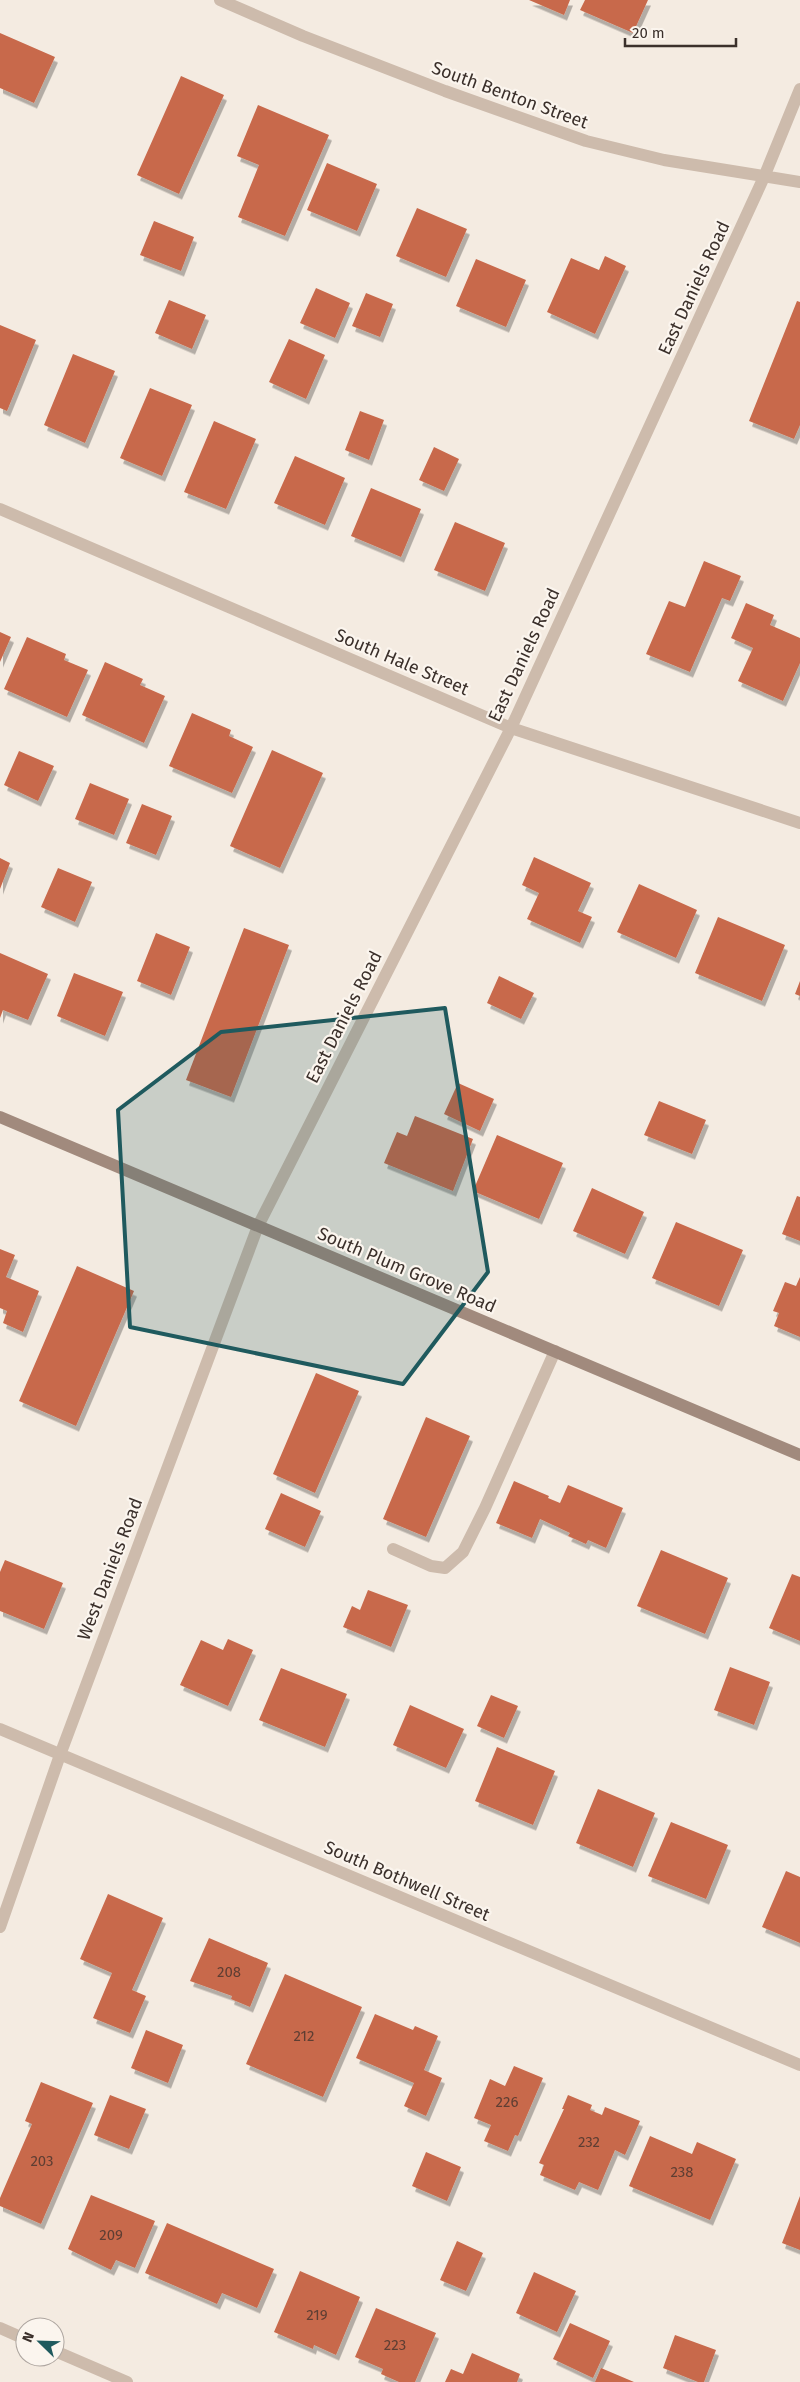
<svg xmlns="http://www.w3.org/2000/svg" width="800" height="2382" font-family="'Fira Sans',sans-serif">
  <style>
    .building { fill: #c8694b; filter: url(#shadow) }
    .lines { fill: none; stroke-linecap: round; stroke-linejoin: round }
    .lane { stroke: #cdbbac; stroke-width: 12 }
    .street { stroke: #cdbbac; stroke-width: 12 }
    .secondary { stroke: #a18a7d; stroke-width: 12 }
    .marked { fill: #1f5a5e; fill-opacity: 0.2; stroke: #1f5a5e; stroke-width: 4; stroke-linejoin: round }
    .labels { text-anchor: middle; stroke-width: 4.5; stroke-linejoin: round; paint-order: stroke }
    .number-label { font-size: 15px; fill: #5e3e33 }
    .street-label { font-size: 18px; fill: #3b302b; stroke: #fbf5ee }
  </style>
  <defs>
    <filter id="shadow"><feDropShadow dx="3" dy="5.5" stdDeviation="0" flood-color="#0004"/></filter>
  </defs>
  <rect width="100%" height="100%" fill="#f4ebe1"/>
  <path class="building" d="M529,0h41l-6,15z
    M585,0h63l-15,33 -53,-23z
    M0,33l55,24 -21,46 -34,-15z
    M181,76l43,19 -45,99 -42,-19z
    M258,105l71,30 -44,101 -47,-19 21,-52 -22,-9z
    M327,163l50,21 -20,47 -50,-21z
    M417,208l50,21 -21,48 -50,-21z
    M154,221l40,16 -13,34 -41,-16z
    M605,256l21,10 -31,68 -48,-22 24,-54 28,12z
    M476,259l50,21 -20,47 -50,-21z
    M316,288l34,15 -15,35 -35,-15z
    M366,293l27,11 -13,33 -28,-11z
    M169,300l37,15 -14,34 -37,-16z
    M797,301l3,1v123l-6,14 -45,-18z
    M0,325l36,15 -29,71 -7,-3z
    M289,339l36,16 -19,44 -37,-17z
    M73,354l42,17 -30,72 -41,-18z
    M150,388l42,17 -30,71 -42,-18z
    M360,411l24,9 -15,40 -24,-10z
    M214,421l42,18 -30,70 -42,-17z
    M434,447l25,12 -15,32 -25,-11z
    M295,456l50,22 -20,47 -51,-22z
    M371,488l50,21 -20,48 -50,-21z
    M455,522l50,21 -20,48 -51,-21z
    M704,561l37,15 -11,25 -8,-3 -32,74 -44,-18 23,-53 16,6z
    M746,603l28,12 -4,10 30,13v25l-17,38 -45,-20 15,-33 -22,-10z
    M0,632l11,5 -11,25z
    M27,637l39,17 -2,6 24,10 -21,47 -63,-28z
    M105,662l38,17 -3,6 25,11 -21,47 -62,-28z
    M192,713l39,17 -2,6 24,11 -21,46 -63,-27z
    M272,750l51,23 -43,95 -50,-22z
    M19,751l35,15 -16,35 -34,-16z
    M90,783l39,16 -15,36 -39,-16z
    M142,804l30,12 -16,39 -30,-12z
    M534,857l57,26 -13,28 14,6 -12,26 -53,-24 12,-26 -17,-8z
    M0,858l10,5 -10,26z
    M58,868l34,14 -17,40 -34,-15z
    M639,884l58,26 -21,48 -59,-26z
    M718,917l67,28 -23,56 -67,-28z
    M244,928l45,17 -58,152 -45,-17z
    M156,933l34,14 -19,48 -34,-14z
    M0,953l48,21 -20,46 -25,-10 -3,8z
    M74,973l49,19 -18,44 -48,-20z
    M499,976l35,17 -13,26 -34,-16z
    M800,981v15l-5,-2z
    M458,1083l36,16 -14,32 -36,-17z
    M659,1101l47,19 -14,34 -48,-19z
    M415,1116l58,23 -20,52 -69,-28 13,-31 10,4z
    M497,1135l66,28 -24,56 -66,-28z
    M592,1188l52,24 -19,42 -52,-23z
    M797,1196l3,1v44l-18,-7z
    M676,1222l67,28 -24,56 -67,-28z
    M0,1249l15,6 -9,22 33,14 -16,41 -20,-9 4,-12 -7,-3z
    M77,1266l57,25 -58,135 -57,-25z
    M800,1277v60l-26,-11 5,-13 -6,-2 12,-29 11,4z
    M316,1373l43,18 -44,102 -42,-19z
    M426,1417l44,19 -44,101 -43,-18z
    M514,1481l35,15 -1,2 12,5 8,-18 55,23 -17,40 -18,-8 -2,4 -18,-8 2,-3 -30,-14 -8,19 -36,-15z
    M281,1493l40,18 -16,36 -40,-18z
    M661,1550l67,28 -23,56 -68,-28z
    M5,1560l58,23 -19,46 -44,-18v-39z
    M792,1574l8,3v64l-31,-13z
    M368,1590l40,15 -17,42 -48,-20 9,-21 8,4z
    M228,1639l25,11 -25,56 -48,-21 21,-45 22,10z
    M730,1667l40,15 -16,43 -40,-15z
    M281,1668l66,26 -22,53 -66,-27z
    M491,1695l27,11 -14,32 -27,-12z
    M410,1705l54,24 -18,39 -53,-23z
    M497,1747l58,24 -22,54 -58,-24z
    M598,1789l57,24 -22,54 -57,-24z
    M671,1822l57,23 -22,54 -58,-23z
    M786,1871l14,6v66l-38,-16z
    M108,1894l55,24 -31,72 14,6 -16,37 -37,-15 19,-45 -32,-14z
    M209,1938l59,25 -18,44 -19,-8 1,-3 -42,-15z
    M285,1974l77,33 -39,90 -77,-33z
    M375,2014l38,16 2,-4 23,10 -14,34 18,8 -16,38 -22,-10 10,-23 -58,-25z
    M146,2030l37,15 -15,38 -37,-15z
    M514,2066l29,12 -25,58 -3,-1 -7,16 -24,-10 7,-16 -17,-7 16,-39 15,7z
    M41,2082l52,21 -52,121 -41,-18v-8l32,-74 -7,-3z
    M110,2095l36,14 -17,40 -35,-14z
    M568,2095l24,10 -2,5 12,5 3,-8 35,14 -15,34 -10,-5 -17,40 -19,-8 -4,8 -35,-15 4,-10 -5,-2 25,-54h-2z
    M650,2136l42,18 5,-12 39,17 -26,61 -81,-34z
    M426,2152l35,15 -14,34 -35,-15z
    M91,2195l64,26 -20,47 -19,-8 -5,10 -43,-21z
    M800,2196v54l-18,-7z
    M167,2223l107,46 -17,39 -35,-15 -5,11 -72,-31z
    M457,2241l26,12 -17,38 -26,-11z
    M300,2271l60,26 -24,58 -22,-10 -1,4 -39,-17z
    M534,2272l42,19 -19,41 -41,-19z
    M376,2308l60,25 -21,49h-16l-18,-8 2,-5 -28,-12z
    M570,2323l40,18 -17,37 -40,-19z
    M675,2335l41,15 -12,32h-6l-35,-14z
    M472,2353l48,21 -3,8h-72l6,-13 12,5z
    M601,2368l33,14h-39z"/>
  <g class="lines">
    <path class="lane" d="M393,1549l38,17 14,2 18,-16 22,-44 70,-157"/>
    <path class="street" d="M220,0l83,36 142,55 141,50 78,19 136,22
      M0,509l511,219 289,95
      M0,1729l800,336
      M0,1927l60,-172 198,-529 253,-498 253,-551 36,-88
      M0,2328l25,11
      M55,2351l72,31"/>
    <path class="secondary" d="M0,1117l800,338"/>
  </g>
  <path class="marked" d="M445,1008l43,264 -85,112 -273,-57 -12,-217 103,-78z"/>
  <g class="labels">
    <g class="number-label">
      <text x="229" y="1977">208</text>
      <text x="304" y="2041">212</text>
      <text x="507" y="2107">226</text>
      <text x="589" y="2147">232</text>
      <text x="42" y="2166">203</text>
      <text x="682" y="2177">238</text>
      <text x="111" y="2240">209</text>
      <text x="317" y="2320">219</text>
      <text x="395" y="2350">223</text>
    </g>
    <g class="street-label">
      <text transform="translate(510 95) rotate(20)" y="6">South Benton Street</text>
      <text transform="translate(694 288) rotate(-65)" y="6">East Daniels Road</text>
      <text transform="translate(524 655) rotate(-65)" y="6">East Daniels Road</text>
      <text transform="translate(402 662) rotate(23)" y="6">South Hale Street</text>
      <text transform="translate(344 1017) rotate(-63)" y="6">East Daniels Road</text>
      <text transform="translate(407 1270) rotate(23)" y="6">South Plum Grove Road</text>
      <text transform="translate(110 1569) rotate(-69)" y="6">West Daniels Road</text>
      <text transform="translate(407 1881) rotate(23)" y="6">South Bothwell Street</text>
    </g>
  </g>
  <g transform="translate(40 2342) rotate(293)"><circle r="24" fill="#fbf5ee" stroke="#aea6a0"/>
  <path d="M0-4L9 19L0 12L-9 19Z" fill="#1f5a5e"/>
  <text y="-8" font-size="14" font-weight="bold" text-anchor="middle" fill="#3b302b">N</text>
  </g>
  <path d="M625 38v8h111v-8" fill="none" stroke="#3b302b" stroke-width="2.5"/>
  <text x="632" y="38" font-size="15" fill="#3b302b" stroke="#fbf5ee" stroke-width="4" paint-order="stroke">20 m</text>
</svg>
